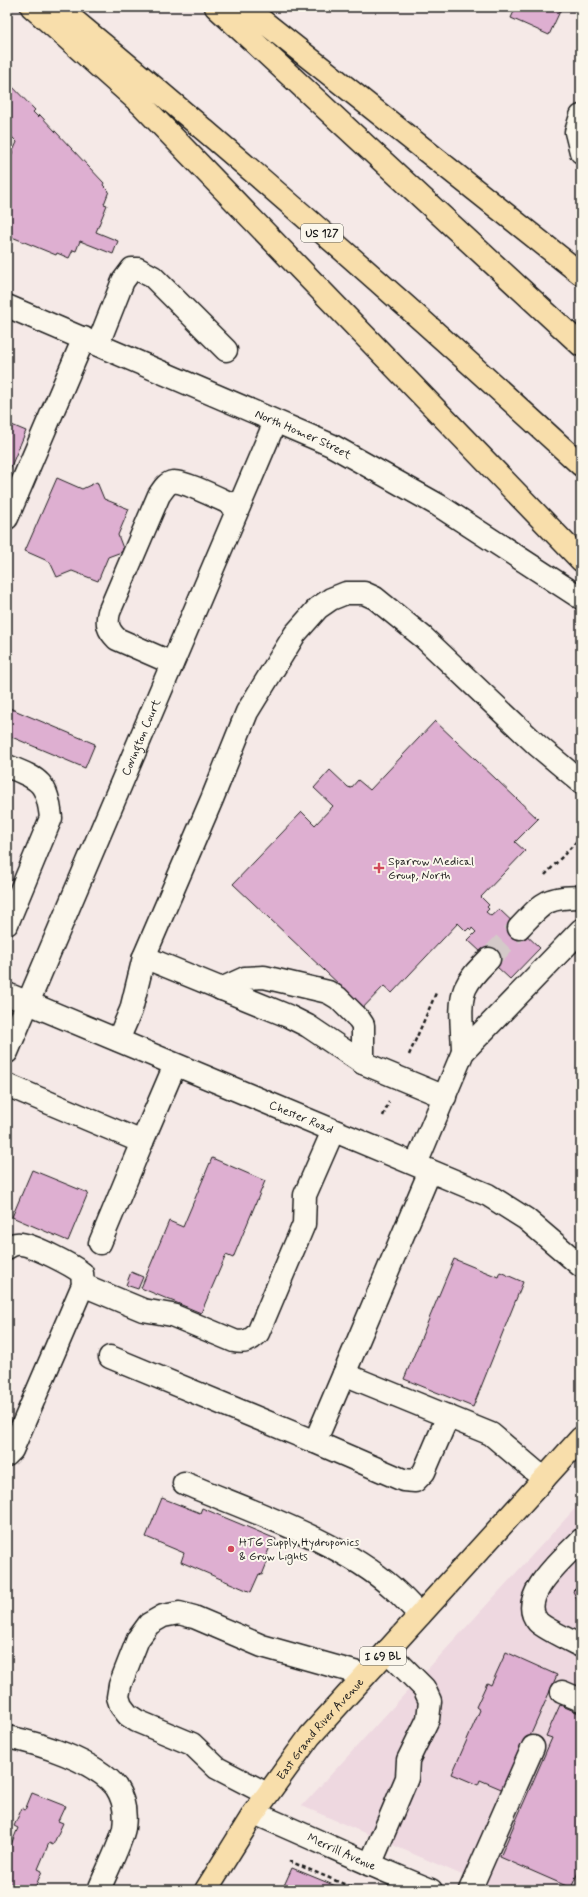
<svg xmlns="http://www.w3.org/2000/svg" width="588" height="1897" font-family="Mynerve,sans-serif">
  <style>
    .built { fill: #eed8e0 }
    .building { fill: #deafd1; stroke: #1c1c1c }
    .lines { fill: none; stroke-linecap: round; stroke-linejoin: round }
    .minor-tunnel { stroke: #d4cac9; stroke-width: 22; stroke-dasharray: 22 11; stroke-linecap: butt }
    .minor-casing { stroke: #1c1c1c; stroke-width: 25 }
    .major-casing { stroke: #1c1c1c; stroke-width: 25 }
    .highway-casing { stroke: #1c1c1c; stroke-width: 25 }
    .path { stroke: #1c1c1c; stroke-width: 2.5; stroke-dasharray: 4 3; stroke-linecap: butt }
    .minor { stroke: #fbf7ec; stroke-width: 22 }
    .major { stroke: #f8deab; stroke-width: 22 }
    .highway { stroke: #f8deab; stroke-width: 22 }
    .poi-dot { fill: #d1495b; stroke: #fbf7ec; stroke-width: 1.5 }
    .labels { text-anchor: middle; stroke-width: 4; stroke-linejoin: round; paint-order: stroke }
    .shield { fill: #fbf7ec; stroke: #5f5e5a; stroke-width: 1 }
    .shield-label { font-size: 11px; font-weight: bold; fill: #1c1c1c }
    .street-label { font-size: 12px; fill: #1c1c1c; stroke: #fbf7ec }
    .poi-label { font-size: 12px; fill: #1c1c1c; stroke: #fbf7ec; text-anchor: start }
  </style>
  <rect width="100%" height="100%" fill="#f5e9e7"/>
  <filter id="ink" filterUnits="userSpaceOnUse"><feTurbulence type="fractalNoise" baseFrequency=".025" numOctaves="2"/><feDisplacementMap in="SourceGraphic" scale="8" xChannelSelector="R" yChannelSelector="G"/><feConvolveMatrix kernelMatrix="1 2 1 2 8 2 1 2 1" color-interpolation-filters="sRGB"/></filter>
  <g filter="url(#ink)">
    <path class="built" d="M581,1502v388h-84l-195,-84z"/>
    <path class="building" d="M516,7h46l-13,28 -38,-17z
      M7,81l28,29 -2,2 5,5 2,-2 64,68 -1,2 6,6 -5,13 3,1 -11,27 22,9 -5,13 -33,-13 -4,10 -3,-1 -4,8 -12,-5 -1,2 -49,-20v-70l10,-23 -10,-10z
      M7,423l19,8 -19,45z
      M57,478l25,11 15,-7 7,17 25,10 -11,26 6,16 -16,6 -10,24 -26,-10 -15,6 -7,-15 -25,-11z
      M7,707l88,37 -10,24 -78,-33z
      M435,721l103,98 -23,23 10,9 -44,46 8,8 -2,2 2,2 -3,3 5,4 8,-7 41,39 -30,31 -42,-39 8,-8 -4,-4 -1,2 -2,-2 -3,3 -8,-8 -66,70 -8,-7 -27,28 -14,-26 -110,-104 69,-72 13,13 18,-19 -19,-18 16,-18 18,17 3,1 7,-8 12,10z
      M212,1158l53,23 -32,77 -7,-3 -25,58 -60,-25 28,-67 14,6z
      M32,1170l56,23 -20,48 -56,-24z
      M454,1259l44,18 2,-5 23,10 -50,125 -69,-28z
      M131,1272l12,5 -5,12 -12,-4z
      M162,1498l38,15 2,-5 74,31 -2,7 -3,-2 -6,15 3,1 -6,15 -3,-1 -8,18 -70,-30 3,-9 -38,-16z
      M581,1583v26l-8,-18z
      M506,1652l51,23 -51,116 -26,-11 -2,5 -26,-11 28,-64 -4,-3 11,-24 4,2z
      M560,1705l21,9v152l-10,22 -71,-31 52,-119 -6,-2z
      M32,1793l33,13 -7,15 5,2 -10,22 -4,-2 -11,26 4,2 -8,19h-27v-36l11,-26 -4,-2 8,-18 3,2z
      M292,1868l51,21 -1,1h-60z"/>
    <g class="lines">
      <path class="minor-tunnel" d="M489,959l30,-31"/>
      <defs>
        <g id="minor">
          <path d="M581,116l-5,16 5,20"/>
          <path id="s1" d="M7,306l324,139 107,60 143,93"/>
          <path d="M98,344l25,-63 9,-12h6l15,8 73,73"/>
          <path d="M7,518l77,-180"/>
          <path d="M172,663l-55,-24c-9,-9 -11,-15 -8,-27l50,-117c4,-5 7,-12 14,-13 10,-2 53,20 65,25"/>
          <path d="M7,766c32,13 40,15 44,52l-44,106"/>
          <path d="M519,928c24,-25 26,-31 62,-31"/>
          <path d="M144,957l144,59 20,10 55,37 82,34"/>
          <path d="M221,989l24,-11 19,-1 64,15 10,6 21,21 4,6v38"/>
          <path id="s2" d="M7,994l481,201 38,24 55,47"/>
          <path d="M118,1040l13,-30 13,-53 68,-158 35,-87 48,-78 23,-26 13,-9 15,-6h18l11,5 48,39 114,108 44,37"/>
          <path id="s3" d="M7,1052l268,-630"/>
          <path d="M463,1052c0,-19 -5,-45 2,-63 5,-12 15,-21 24,-30"/>
          <path d="M7,1085l135,57 -42,101"/>
          <path d="M142,1142l33,-77"/>
          <path d="M416,1164l47,-112 118,-122"/>
          <path d="M430,1171l-86,203 147,60 53,45"/>
          <path d="M7,1248c4,-3 8,-5 14,-4 12,1 51,21 61,29l1,12 -71,165 -5,5"/>
          <path d="M83,1285l60,25 29,5 62,26c11,2 16,0 24,-8l46,-109 1,-29 28,-64"/>
          <path d="M110,1357l205,85"/>
          <path d="M344,1374l-29,68 88,38 12,1 9,-9 24,-56"/>
          <path d="M184,1483c66,28 157,58 210,106 9,8 17,17 26,26"/>
          <path d="M581,1540c-17,18 -65,57 -43,82 7,7 33,19 43,24"/>
          <path d="M562,1692l19,8"/>
          <path d="M7,1737c31,6 89,24 109,50 8,12 10,27 8,41 -3,16 -19,46 -25,62"/>
          <path d="M267,1794l-50,-26 -25,-24 -55,-23 -9,-6 -7,-9 -3,-9 2,-12 18,-46 11,-15 14,-8 16,-3 15,4 68,29 103,29"/>
          <path id="s4" d="M254,1813c59,25 117,53 177,77"/>
          <path d="M370,1865l37,-87 1,-18 20,-41 2,-18 -6,-13 -37,-37"/>
          <path d="M470,1890l63,-143"/>
        </g>
        <g id="major">
          <path id="s5" d="M206,1890l48,-77 56,-77 271,-298"/>
        </g>
        <path id="highway" d="M32,7l110,98 439,455
          M58,7c179,148 353,301 523,458
          M216,7l365,338
          M245,7l336,267"/>
      </defs>
      <use href="#minor" class="minor-casing"/>
      <use href="#major" class="major-casing"/>
      <use href="#highway" class="highway-casing"/>
      <path class="path" d="M545,875l31,-33
        M409,1055l27,-62
        M383,1116l6,-14
        M289,1861l69,29"/>
      <use href="#minor" class="minor"/>
      <use href="#major" class="major"/>
      <use href="#highway" class="highway"/>
    </g>
  </g>
  <g class="poi-dot">
    <path d="M377 862h4v4h4v4h-4v4h-4v-4h-4v-4h4z"/>
    <circle cx="231" cy="1549" r="4"/>
  </g>
  <g class="labels">
    <g class="shield">
      <rect x="301" y="224" width="42" height="18" rx="3"/>
      <rect x="360" y="1647" width="46" height="18" rx="3"/>
    </g>
    <g class="shield-label">
      <text x="322" y="237">US 127</text>
      <text x="383" y="1660">I 69 BL</text>
    </g>
    <g class="street-label">
      <text dy="4" stroke="none"><textPath href="#s1" startOffset="323">North Homer Street</textPath></text>
      <text dy="4" stroke="none"><textPath href="#s3" startOffset="342">Covington Court</textPath></text>
      <text dy="4" stroke="none"><textPath href="#s2" startOffset="319">Chester Road</textPath></text>
      <text dy="4" stroke="none"><textPath href="#s5" startOffset="198">East Grand River Avenue</textPath></text>
      <text dy="4" stroke="none"><textPath href="#s4" startOffset="96">Merrill Avenue</textPath></text>
    </g>
    <g class="poi-label">
      <text x="388" y="865">Sparrow Medical<tspan x="388" dy="14">Group, North</tspan></text>
      <text x="239" y="1546">HTG Supply Hydroponics<tspan x="239" dy="14">&amp; Grow Lights</tspan></text>
    </g>
  </g>
  <rect width="588" height="1897" fill="none" stroke="#fbf7ec" stroke-width="24"/>
  <rect x="12" y="12" width="564" height="1873" fill="none" stroke="#1c1c1c" stroke-width="1.5" filter="url(#ink)"/>
</svg>
